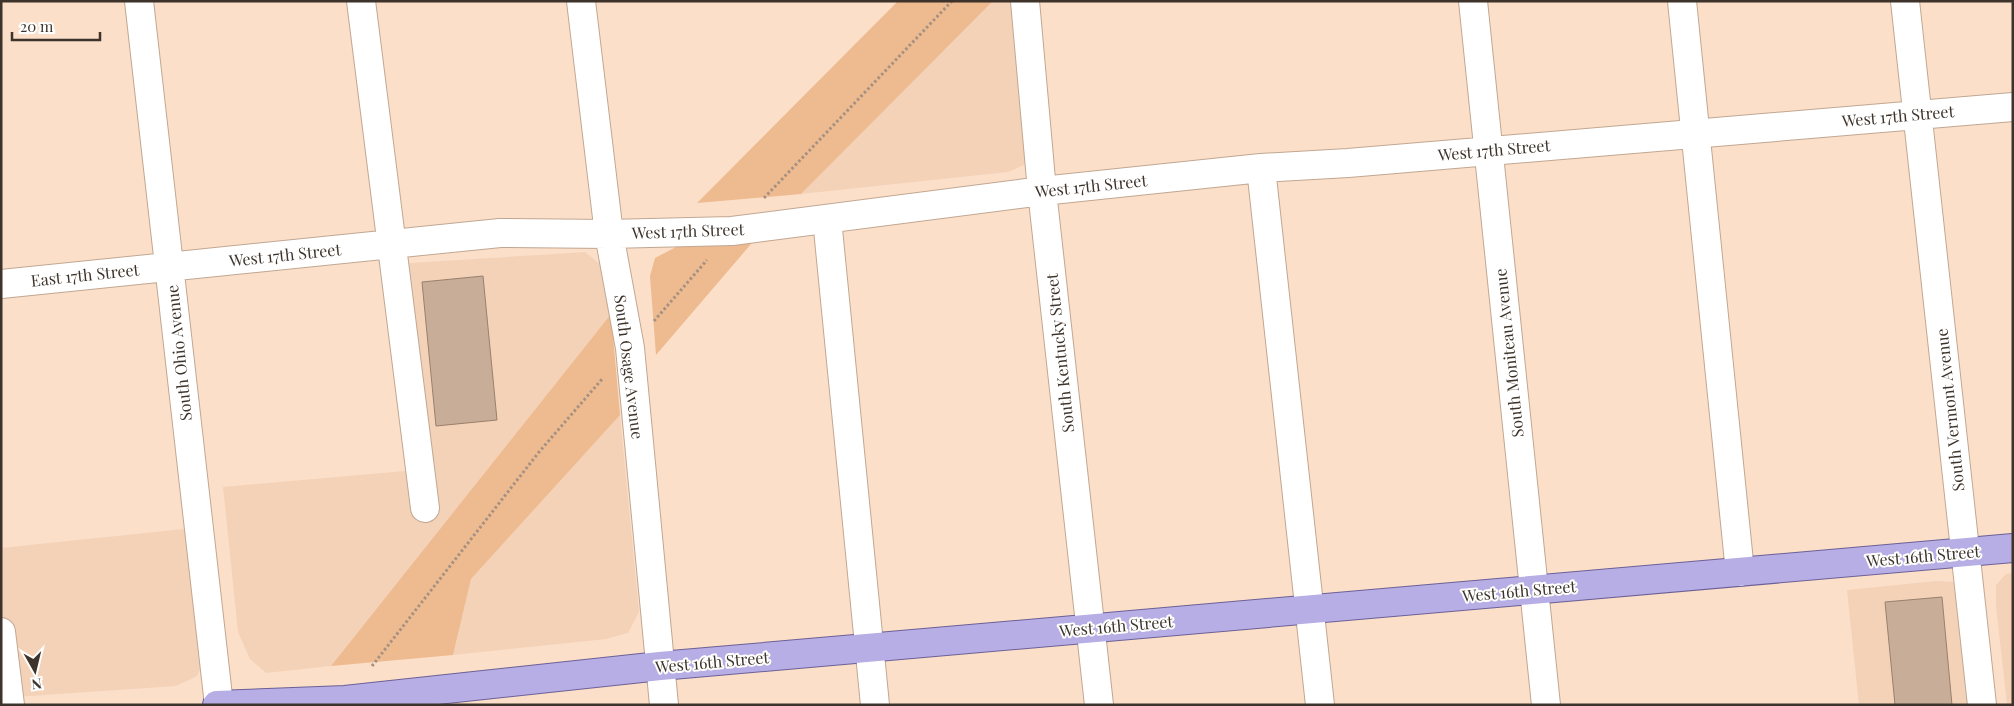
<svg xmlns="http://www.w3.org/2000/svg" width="2014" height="706" font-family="'Playfair Display',serif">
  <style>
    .built { fill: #f4d2b8 }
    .green { fill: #eeba90 }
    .building { fill: #c8ae99; stroke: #99806d }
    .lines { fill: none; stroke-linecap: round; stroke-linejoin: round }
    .minor-casing { stroke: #c1a792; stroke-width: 30 }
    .major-casing { stroke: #6c6097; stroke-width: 30 }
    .path { stroke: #a59181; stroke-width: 3; stroke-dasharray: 2.5 2.5; stroke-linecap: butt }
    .minor { stroke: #fff; stroke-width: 28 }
    .major { stroke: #b6aee4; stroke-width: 28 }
    .labels { text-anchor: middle; stroke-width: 4; stroke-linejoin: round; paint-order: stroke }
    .street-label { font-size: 16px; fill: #3d332a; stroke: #fff }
  </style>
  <rect width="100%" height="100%" fill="#fbdfc9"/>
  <path class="built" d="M993,1h25l12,146 -6,18 -16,7 -207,22z
    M585,252l21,17 5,45 -280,352 -65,7 -16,-14 -12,-27 -15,-145 193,-17 -21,-206z
    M620,415l19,197 -11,21 -22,6 -153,16 18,-76z
    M193,528l12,131 -8,17 -21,10 -175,12v-150z
    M2013,573v132h-6l-11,-99v-21l10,-11z
    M1936,581l19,1 23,123h-119l-12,-115z"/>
  <path class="green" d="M898,1h95l-192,193 -104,9z
    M757,237l-101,118 -6,-79 5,-18 23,-12z
    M611,314l9,101 -149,164 -18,76 -122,11z"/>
  <path class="building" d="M483,276l14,144 -61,6 -14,-144z
    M1942,597l10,108h-57l-10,-103z"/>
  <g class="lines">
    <defs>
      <path id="minor" d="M139,1l80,704
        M361,1l64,507
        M581,1l28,233 21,114 34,357
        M1025,1l17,190 57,514
        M1473,1l73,704
        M1682,1l58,571
        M1905,1l77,704
        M1261,168l59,537
        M827,219l48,486
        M1,284l499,-51 109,1 123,-3 310,-40 219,-23 87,-5 665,-56
        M1,632l9,73"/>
      <path id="major" d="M217,705l128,-5 315,-34 1353,-118"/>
    </defs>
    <use href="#minor" class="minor-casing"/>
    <use href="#major" class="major-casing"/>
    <path class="path" d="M764,198l188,-197
      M654,321l53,-61
      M372,666l167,-214 64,-74"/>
    <use href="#minor" class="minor"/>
    <use href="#major" class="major"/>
  </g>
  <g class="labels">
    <g class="street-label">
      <text transform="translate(1898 116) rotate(-5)" y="6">West 17th Street</text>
      <text transform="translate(1494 150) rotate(-5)" y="6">West 17th Street</text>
      <text transform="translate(1091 186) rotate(-6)" y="6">West 17th Street</text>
      <text transform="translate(688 231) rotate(-2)" y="6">West 17th Street</text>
      <text transform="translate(285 255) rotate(-6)" y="6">West 17th Street</text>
      <text transform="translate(85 275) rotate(-6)" y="6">East 17th Street</text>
      <text transform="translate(179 353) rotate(-96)" y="6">South Ohio Avenue</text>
      <text transform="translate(1060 353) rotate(-96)" y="6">South Kentucky Street</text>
      <text transform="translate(1509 353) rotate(-96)" y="6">South Moniteau Avenue</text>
      <text transform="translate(629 367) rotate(83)" y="6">South Osage Avenue</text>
      <text transform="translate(1950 410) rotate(-96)" y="6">South Vermont Avenue</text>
      <text transform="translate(1923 556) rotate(-5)" y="6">West 16th Street</text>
      <text transform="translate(1519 591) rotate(-5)" y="6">West 16th Street</text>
      <text transform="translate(1116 626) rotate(-5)" y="6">West 16th Street</text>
      <text transform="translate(712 662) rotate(-5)" y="6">West 16th Street</text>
    </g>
  </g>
  <rect width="2014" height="706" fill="none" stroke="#3d332a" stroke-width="5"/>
  <g transform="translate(35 671) rotate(172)" stroke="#ffffff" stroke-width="4" paint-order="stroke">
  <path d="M0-4L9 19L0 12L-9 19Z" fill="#3d332a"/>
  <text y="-8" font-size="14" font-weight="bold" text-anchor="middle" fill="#3d332a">N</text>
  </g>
  <path d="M12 32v8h88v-8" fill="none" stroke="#3d332a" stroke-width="2.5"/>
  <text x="20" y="32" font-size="15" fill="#3d332a" stroke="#ffffff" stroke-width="4" paint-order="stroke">20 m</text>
</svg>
